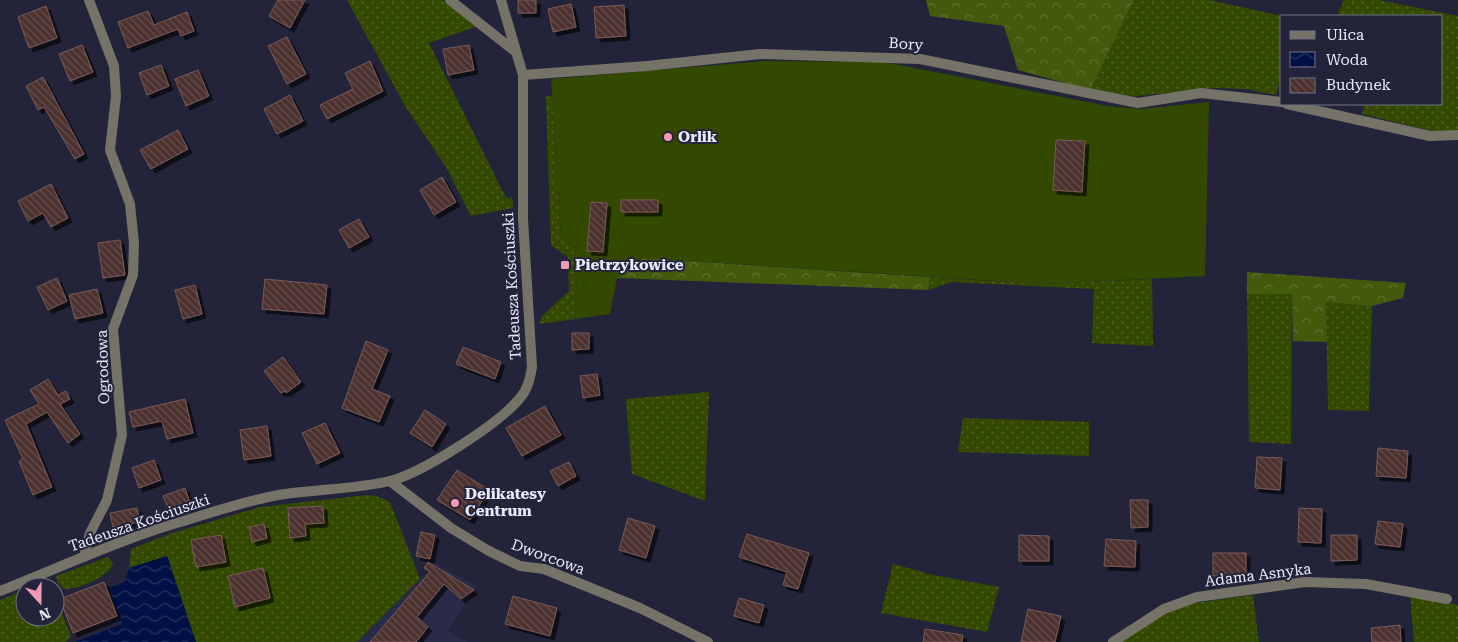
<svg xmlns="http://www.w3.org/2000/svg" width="1458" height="642" font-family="'Roboto Serif',serif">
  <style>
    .built { fill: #2a2b48 }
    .grass { fill: url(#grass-dots) }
    .forest { fill: url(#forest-crowns) }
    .garden { fill: #344900 }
    .water { fill: url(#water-waves) }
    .building { fill: url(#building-back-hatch); stroke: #795a58; filter: url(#shadow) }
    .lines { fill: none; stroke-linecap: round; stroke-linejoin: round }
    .minor { stroke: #757367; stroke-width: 10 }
    .tertiary { stroke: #757367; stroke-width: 10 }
    .poi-dot { fill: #f19ab4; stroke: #23243a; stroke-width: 2 }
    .labels { text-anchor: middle; stroke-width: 4; stroke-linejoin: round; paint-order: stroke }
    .street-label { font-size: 15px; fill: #e8eaf9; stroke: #23243a }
    .poi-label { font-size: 15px; font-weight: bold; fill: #e8eaf9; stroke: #23243a; text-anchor: start }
  </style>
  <defs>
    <pattern id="grass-dots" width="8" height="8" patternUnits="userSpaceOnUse" patternTransform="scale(1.25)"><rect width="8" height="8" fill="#344900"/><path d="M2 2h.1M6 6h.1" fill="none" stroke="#516326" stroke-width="1.8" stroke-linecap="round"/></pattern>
    <pattern id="forest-crowns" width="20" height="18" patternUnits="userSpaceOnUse" patternTransform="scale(1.25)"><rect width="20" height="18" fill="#435a0d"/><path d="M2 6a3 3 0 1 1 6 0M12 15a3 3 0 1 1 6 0" fill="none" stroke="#5e7231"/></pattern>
    <pattern id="water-waves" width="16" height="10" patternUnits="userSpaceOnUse" patternTransform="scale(1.25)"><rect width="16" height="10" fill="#001045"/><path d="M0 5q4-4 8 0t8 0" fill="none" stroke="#253361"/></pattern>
    <pattern id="building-back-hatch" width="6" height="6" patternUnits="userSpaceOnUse" patternTransform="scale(1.25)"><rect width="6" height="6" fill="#4c302e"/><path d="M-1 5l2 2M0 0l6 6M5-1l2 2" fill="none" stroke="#664e4d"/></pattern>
    <filter id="shadow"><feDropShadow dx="4" dy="4" stdDeviation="0" flood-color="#0009"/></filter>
  </defs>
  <rect width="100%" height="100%" fill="#23243a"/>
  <path class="built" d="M436,564l41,22 -30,45 21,11h-111z"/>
  <path class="grass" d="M347,0h96l35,26 -49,17 76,153 4,3 3,-3 1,12 -42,8 -25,-49 -41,-61z
    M1134,0h76l72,16v57l-6,22 -30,-6 -31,-1 -87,9 -38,-7z
    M1344,0h35l79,16v115h-26l-70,-17 3,-10h77v-88h-105z
    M546,96h6l9,141 17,13 -3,69 -36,5 3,-8 27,-25 -1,-34 -17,-12z
    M930,277l114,7 108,-5 1,67 -61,-3 2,-54 -142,-7 -24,8z
    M1247,294h45l-1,150 -42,-2z
    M1326,302l46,4 -3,105 -41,-1z
    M709,392l-4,109 -73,-27 -6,-75z
    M963,418l126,4v34l-131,-4z
    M367,495l10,1 13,6 30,77 -63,63h-161l-29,-86 -38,12 2,-19 41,-16 88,-26z
    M108,557l5,7c-5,13 -36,26 -49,25l-6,-6 -2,-7z
    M893,564l40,11 66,12 -12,45 -106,-19z
    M25,590v27h30l1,-19 15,38 -5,6h-66v-42z
    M1253,595l6,47h-140l43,-28 34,-11z
    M1410,595l48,10v37h-44z"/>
  <path class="forest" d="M926,0h208l-44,90 -72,-20 -14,-44 -74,-10z
    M643,258l287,19 -2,13 -311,-12z
    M1247,272l159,11 -3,15 -31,8 -46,-4 1,40 -34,-1 -1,-47h-45z"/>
  <path class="garden" d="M764,61l120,1 224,44 33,3 68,-7 -4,174 -161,8 -401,-26 -26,20 -7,36 -35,5 3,-69 -17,-13 -10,-158z"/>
  <path class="water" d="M167,556l29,86h-121l47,-18 -13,-36 16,-6 4,-14z"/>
  <path class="building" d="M278,0h27l-15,28 -21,-12z
    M518,0h18v13h-18z
    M571,4l5,23 -23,5 -5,-23z
    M624,5l2,31 -30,2 -2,-31z
    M46,6l11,32 -28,10 -11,-31z
    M148,11l6,14 33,-13 7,19 -13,5 -3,-7 -50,19 -10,-26z
    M287,37l19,37 -19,10 -19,-38z
    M82,45l11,27 -23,9 -11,-27z
    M469,45l5,25 -26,5 -5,-26z
    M370,61l13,30 -56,28 -7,-14 33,-16 -8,-16z
    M161,65l8,21 -22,9 -8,-22z
    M198,70l11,26 -23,10 -11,-27z
    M43,77l41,77 -9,5 -31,-52 -6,3 -12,-24z
    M290,95l13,26 -26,13 -13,-25z
    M178,130l10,19 -37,20 -11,-19z
    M1056,140l29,1 -3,51 -29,-2z
    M442,177l14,25 -22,13 -14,-25z
    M51,184l17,34 -17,9 -8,-14 -15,8 -10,-20z
    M621,200h37v12h-37z
    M591,202l16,1 -4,49 -16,-1z
    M359,219l10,18 -20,11 -10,-18z
    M120,240l5,35 -22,3 -5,-35z
    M57,278l10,23 -19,9 -11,-23z
    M265,279l62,6 -3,29 -62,-5z
    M195,285l7,29 -19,5 -8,-29z
    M97,289l6,24 -28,6 -6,-24z
    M572,333h17v16l-17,1z
    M366,341l22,9 -16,39 18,7 -11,26 -37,-14z
    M463,347l38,15 -6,17 -39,-15z
    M283,357l18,25 -15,11 -1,-2 -4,2 -17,-22z
    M597,374l3,21 -17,3 -3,-22z
    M48,379l10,16 8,-4 4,8 -10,5 20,30 -12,9 -21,-31 -21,12 26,63 -19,8 -14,-34 4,-2 -18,-39 34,-16 -9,-14z
    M185,399l8,34 -26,6 -5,-18 -29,6 -4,-15z
    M545,406l16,29 -39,21 -16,-28z
    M425,410l21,14 -14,23 -22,-14z
    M325,423l15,30 -23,11 -15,-31z
    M267,426l4,30 -27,4 -4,-30z
    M1378,448l30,3 -2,27 -30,-2z
    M1257,457l25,1 -2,32 -25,-2z
    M154,460l7,20 -22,8 -7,-20z
    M569,462l7,14 -18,10 -8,-15z
    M457,470l32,20 -19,30 -33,-20z
    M185,488l5,15 -21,8 -6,-15z
    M1130,500h18v27l-17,1z
    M323,506l1,17 -19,1 1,12 -16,2 -2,-30z
    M137,508l3,14 -27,5 -3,-14z
    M1299,508l23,1 -1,34 -23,-1z
    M628,518l27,8 -9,32 -27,-8z
    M1378,521l25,3 -3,23 -25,-3z
    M264,524l3,14 -15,4 -3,-15z
    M421,532l14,3 -5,24 -14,-3z
    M747,534l62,19 -11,36 -15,-4 4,-13 -48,-15z
    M221,535l5,27 -30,5 -5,-27z
    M1019,535l30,1v25h-30z
    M1331,535h26v25l-26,1z
    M1106,539l30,2 -1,26 -31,-1z
    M1213,553h33v23h-33z
    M428,562l46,28 -13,9 -17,-15 -27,33 11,10 -12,15h-46l60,-70 -6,-4z
    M263,568l7,30 -35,9 -7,-31z
    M104,582l13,34 -44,17 -13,-34z
    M513,596l44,12 -7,28 -45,-12z
    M739,598l25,7 -5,18 -25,-7z
    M1028,609l33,7 -6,26h-34z
    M1400,625l1,17h-29l-1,-14z
    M925,629l38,6 -1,7h-39z"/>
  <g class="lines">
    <path class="minor" d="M450,0l66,52
      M523,75l124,-9 113,-12 160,5 218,44 63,-10 81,9
      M1287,104l143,32 28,-1
      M390,481l61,47 38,23 31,15 24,3 96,39 68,34
      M84,557l6,-24 17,-33 15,-65 -9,-106 20,-54 1,-32 -4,-39 -20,-54 6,-54 -2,-30 -25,-66
      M1113,642l51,-33 33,-12 108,-15 61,2 81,15"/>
    <path class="tertiary" d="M0,591c61,-24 123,-53 187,-71 28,-9 70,-22 98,-26 35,-5 71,-5 105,-13 32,-8 109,-57 130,-83 8,-9 10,-20 12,-31l-9,-148v-144l-22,-75"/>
  </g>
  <g class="poi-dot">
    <circle cx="668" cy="137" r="5"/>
    <rect x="560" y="260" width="10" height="10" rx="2.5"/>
    <circle cx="455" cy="503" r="5"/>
  </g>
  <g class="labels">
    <g class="street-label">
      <text transform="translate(906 44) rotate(4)" y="5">Bory</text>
      <text transform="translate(512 286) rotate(-93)" y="5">Tadeusza Kościuszki</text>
      <text transform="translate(103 367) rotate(-92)" y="5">Ogrodowa</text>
      <text transform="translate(139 523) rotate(-19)" y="5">Tadeusza Kościuszki</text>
      <text transform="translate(548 557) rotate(20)" y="5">Dworcowa</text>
      <text transform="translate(1258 575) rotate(-7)" y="5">Adama Asnyka</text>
    </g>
    <g class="poi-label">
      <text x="678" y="142">Orlik</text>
      <text x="575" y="270">Pietrzykowice</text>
      <text x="465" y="499">Delikatesy<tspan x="465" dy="17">Centrum</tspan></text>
    </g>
  </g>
  <rect x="1280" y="15" width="162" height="90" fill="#23243a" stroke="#727386"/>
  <rect x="1290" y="31" width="25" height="8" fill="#757367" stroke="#727386"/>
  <text x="1326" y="40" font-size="15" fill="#e8eaf9">Ulica</text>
  <rect x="1290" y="52" width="25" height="15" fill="url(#water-waves)" stroke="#727386"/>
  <text x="1326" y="65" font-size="15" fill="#e8eaf9">Woda</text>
  <rect x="1290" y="78" width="25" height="15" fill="url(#building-back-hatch)" stroke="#727386"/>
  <text x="1326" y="90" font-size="15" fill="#e8eaf9">Budynek</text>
  <g transform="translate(40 602) rotate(159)"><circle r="24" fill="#23243a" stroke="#727386"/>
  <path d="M0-4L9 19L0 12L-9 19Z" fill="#f19ab4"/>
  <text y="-8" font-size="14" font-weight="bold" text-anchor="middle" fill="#e8eaf9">N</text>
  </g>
</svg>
